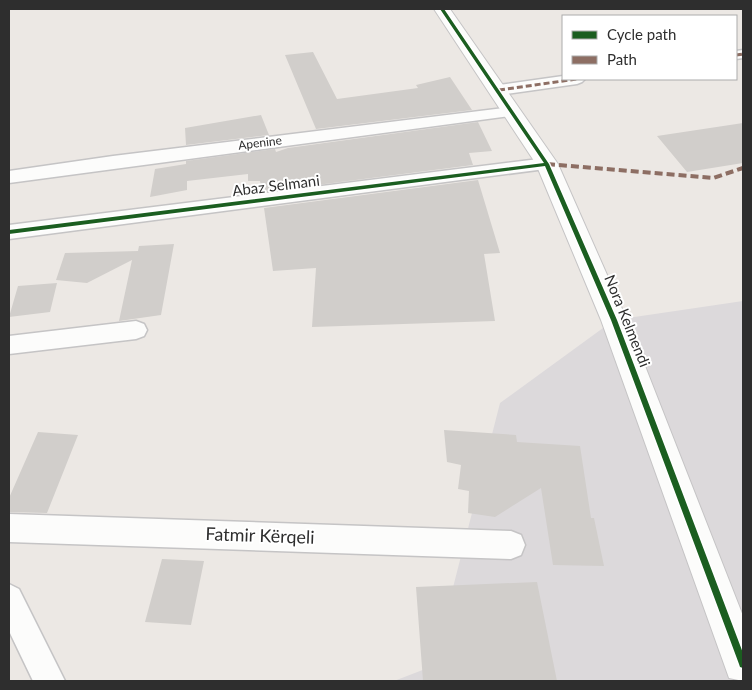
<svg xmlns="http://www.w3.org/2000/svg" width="752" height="690" font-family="Lato,sans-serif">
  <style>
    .industrial { fill: #dcd9db }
    .building { fill: #d1cecb }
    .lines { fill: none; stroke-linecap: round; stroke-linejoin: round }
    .street-casing { stroke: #c5c4c5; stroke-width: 3 }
    .secondary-casing { stroke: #c5c4c5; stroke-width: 2 }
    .street { fill: #fcfcfb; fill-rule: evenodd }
    .secondary { fill: #fcfcfb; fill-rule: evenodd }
    .quiet-far1 { stroke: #8d6e63; stroke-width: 3; stroke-dasharray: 6 3; stroke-linecap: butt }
    .quiet { stroke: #8d6e63; stroke-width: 4; stroke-dasharray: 8 4; stroke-linecap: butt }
    .cycleway-casing { stroke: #fff; stroke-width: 3 }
    .cycleway { fill: #1b5e20; fill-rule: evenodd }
    .labels { text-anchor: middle; stroke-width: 4; stroke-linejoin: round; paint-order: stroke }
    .far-street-label { font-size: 12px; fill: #2e2e2e; stroke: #fff }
    .street-label { font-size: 15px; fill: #2e2e2e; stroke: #fff }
    .near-street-label { font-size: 18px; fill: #2e2e2e; stroke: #fff }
  </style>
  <rect width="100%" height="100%" fill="#ece8e4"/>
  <path class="industrial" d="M743,301v380h-349l39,-15 67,-263 114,-83z"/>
  <path class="building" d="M313,52l24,47 81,-11 -2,-3 34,-8 22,33 -156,19 -31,-74z
    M261,115l8,20 -83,10 -1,-17z
    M478,122l14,29 -23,2 4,12 -211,27 -2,-11h-12v-7l-61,7v-8v17l-37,7 5,-28 31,-5v-3l89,-12 1,3 12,-4z
    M743,123v40l-56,9 -30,-36z
    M478,180l22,73 -16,1 11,67 -183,6 4,-59 -43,3 -9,-63z
    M174,244l-13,71 -42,6 13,-61 -45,23 -31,-3 9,-27 73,-2 1,-5z
    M57,283l-7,29 -41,5 9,-31z
    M444,430l72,5 1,7 63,4 11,72h3l10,48 -51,-1 -12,-77 -46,29 -27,-4 1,-22 -11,-2 3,-24 -14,-3z
    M38,432l40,3 -31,78 -38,-1v-14z
    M162,559l42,2 -13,64 -46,-3z
    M537,582l20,99h-134l-7,-94z"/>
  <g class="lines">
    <defs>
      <path id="street" d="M743,50v8l-7,1v-8z
        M563,76v3h22l-3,3 -5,2 -78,11 -5,-2 -3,-3 3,-3 5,-2z
        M512,107l6,2 2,3 -2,3 -509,68v-12l104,-15z
        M547,158l6,2 3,4 -3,4 -544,71v-14z
        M136,321l8,3 3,6 -3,6 -8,3 -127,15v-18z
        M9,514l502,17 10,4 4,10 -4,10 -10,4 -502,-17z
        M9,584l10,5 46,92h-32l-24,-50z"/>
      <path id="secondary" d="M434,9h16l108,155 69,156 116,296v65l-14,-3 -5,-14 -123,-344 -65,-156z"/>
    </defs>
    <use href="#street" class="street-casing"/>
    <use href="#secondary" class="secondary-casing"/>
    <use href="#street" class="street"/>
    <use href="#secondary" class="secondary"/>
    <path class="quiet-far1" d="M736,55l7,-1
      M499,90l78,-11"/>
    <path class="quiet" d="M547,164l166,14 30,-10"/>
    <defs>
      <path id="cycleway" d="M440,9h4l105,155 68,156 126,333v15l-3,-1 -1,-3 -128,-344 -66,-154 -536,68v-4l535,-67z"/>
    </defs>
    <use href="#cycleway" class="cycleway-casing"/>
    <use href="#cycleway" class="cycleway"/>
  </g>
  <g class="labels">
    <g class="far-street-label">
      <text transform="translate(260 143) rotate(-7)" y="4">Apenine</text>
    </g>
    <g class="street-label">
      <text transform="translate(276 186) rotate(-7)" y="5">Abaz Selmani</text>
      <text transform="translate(627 321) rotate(68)" y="5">Nora Kelmendi</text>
    </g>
    <g class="near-street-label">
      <text transform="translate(260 536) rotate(2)" y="6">Fatmir Kërqeli</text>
    </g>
  </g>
  <rect width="752" height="690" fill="none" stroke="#2e2e2e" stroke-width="20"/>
  <rect x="562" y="15" width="175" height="65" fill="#ffffff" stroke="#ababab"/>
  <rect x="572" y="31" width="25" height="8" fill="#1b5e20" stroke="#ababab"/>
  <text x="607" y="40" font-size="15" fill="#2e2e2e">Cycle path</text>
  <rect x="572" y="56" width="25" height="8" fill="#8d6e63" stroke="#ababab"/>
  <text x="607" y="65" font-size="15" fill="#2e2e2e">Path</text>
</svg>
